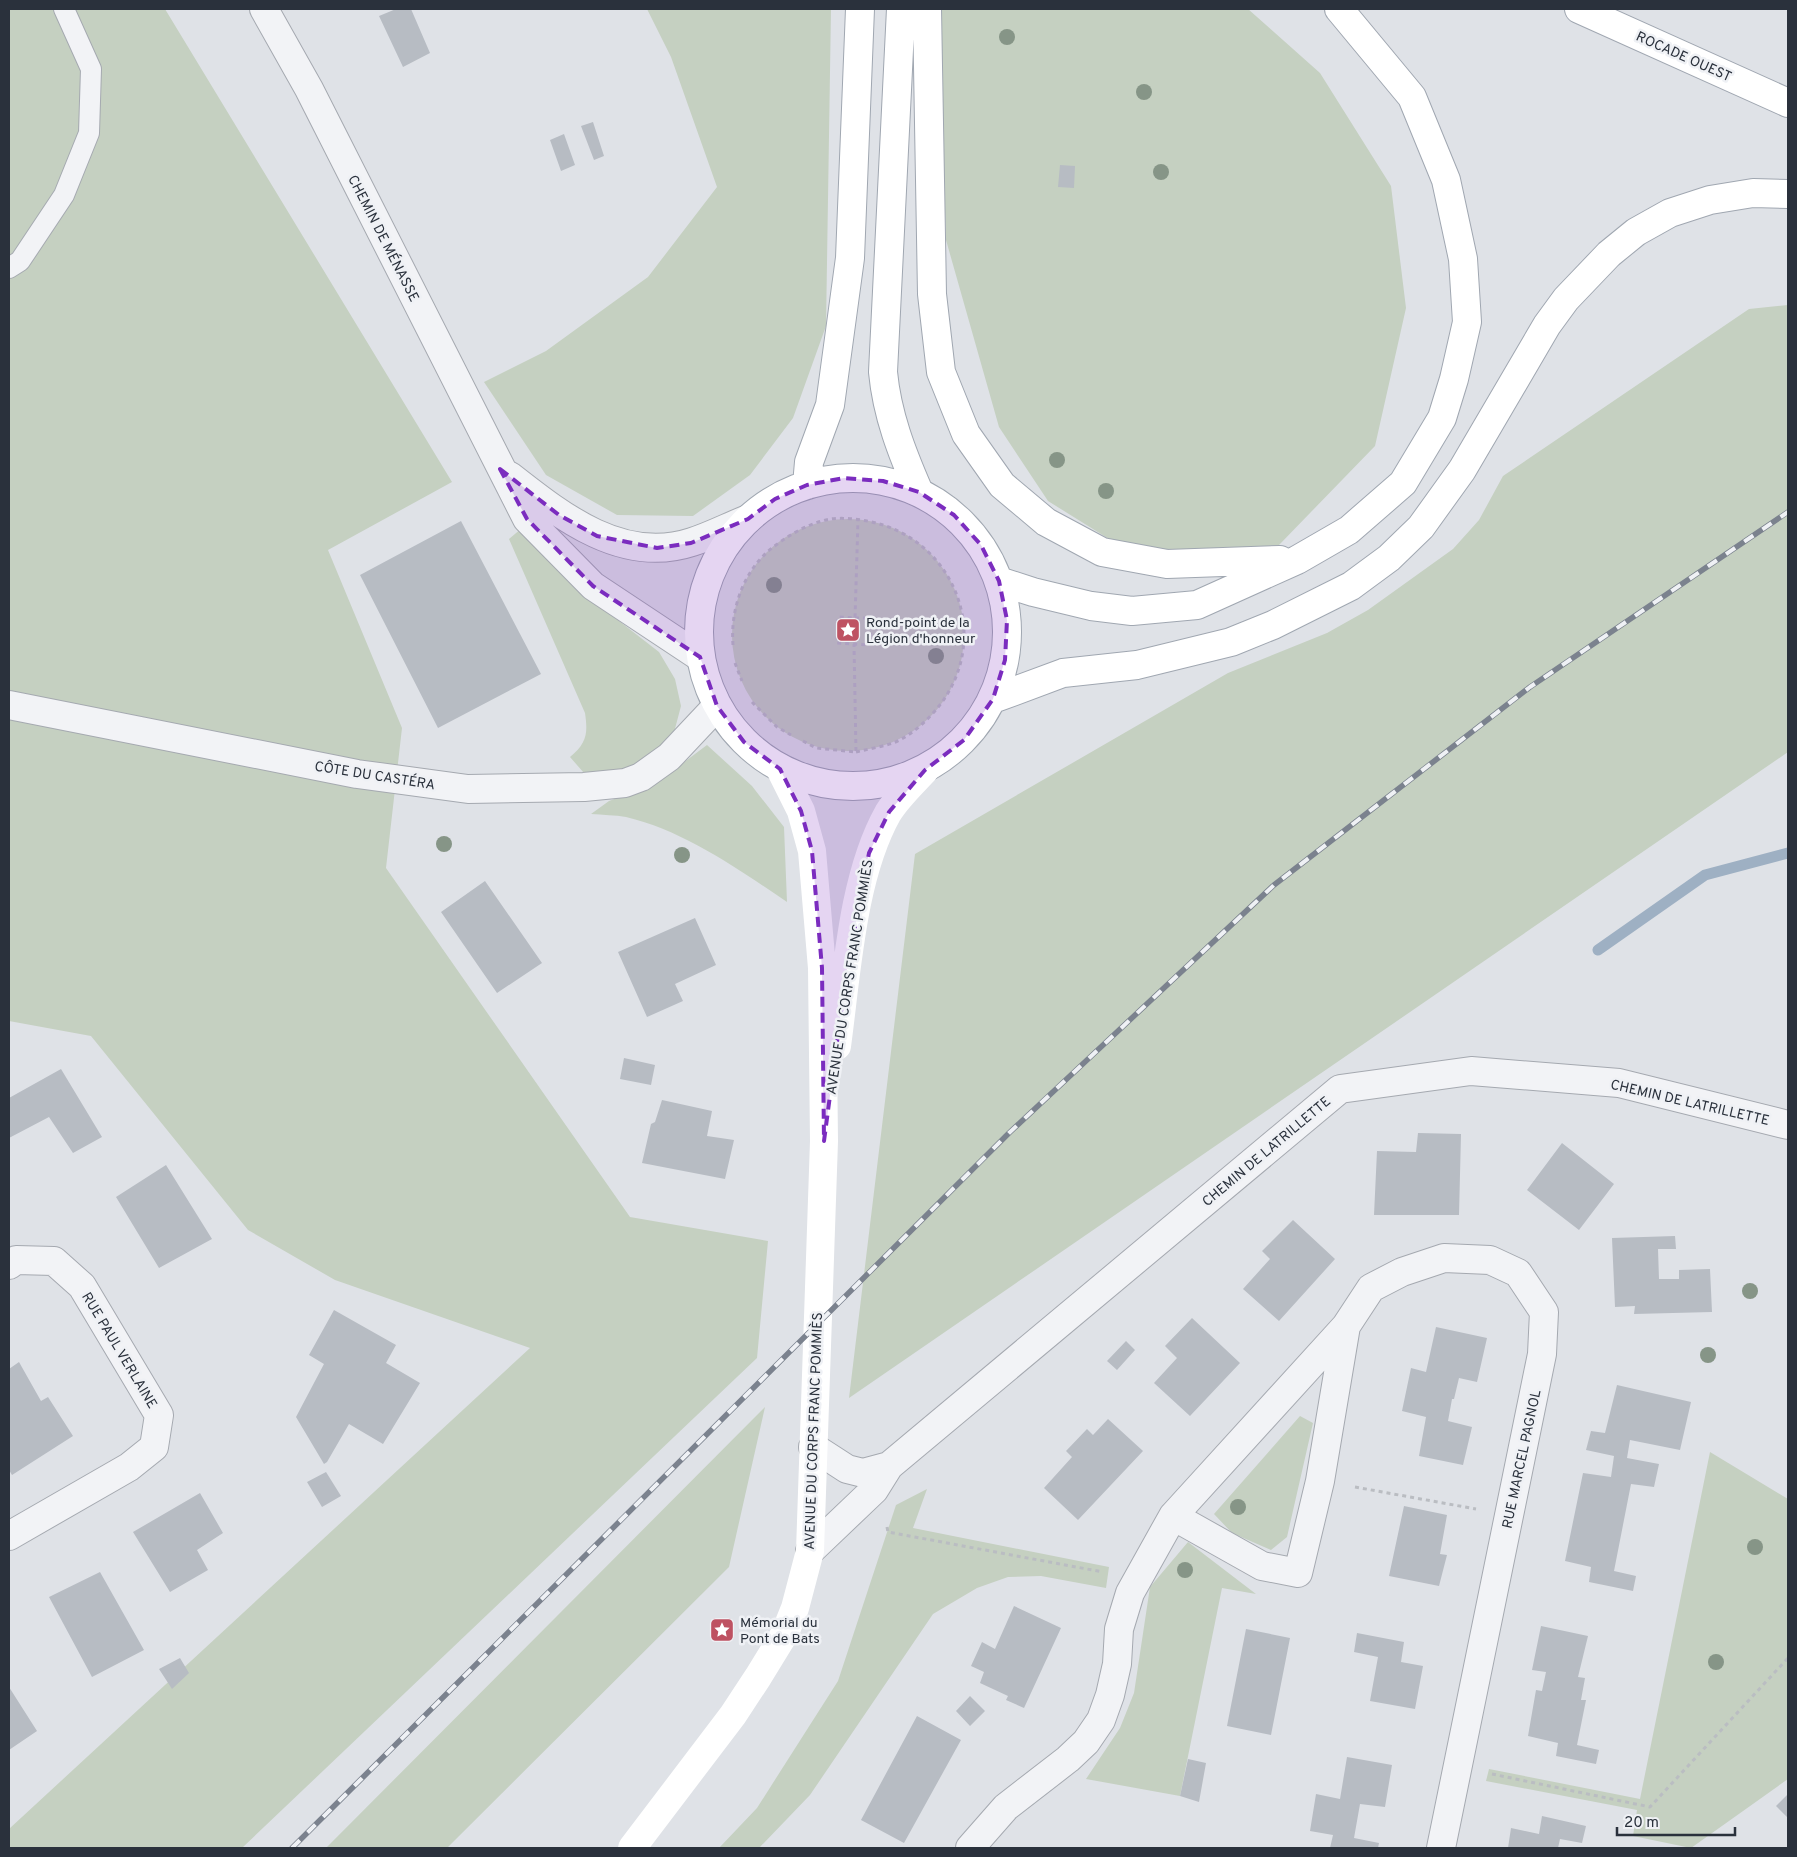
<svg xmlns="http://www.w3.org/2000/svg" width="1797" height="1857" font-family="Overpass,sans-serif">
  <style>
    .green { fill: #c5d0c1 }
    .lines { fill: none; stroke-linecap: round; stroke-linejoin: round }
    .stream { stroke: #9eb0c3; stroke-width: 11 }
    .building { fill: #b7bcc3 }
    .service-casing { stroke: #a5a9b0; stroke-width: 22 }
    .minor-casing { stroke: #a5a9b0; stroke-width: 30 }
    .tertiary-casing { stroke: #a5a9b0; stroke-width: 30 }
    .primary-casing { stroke: #a0a7b1; stroke-width: 30 }
    .path { stroke: #babdc2; stroke-width: 3; stroke-dasharray: 4 4; stroke-linecap: butt }
    .service { stroke: #f2f3f6; stroke-width: 20 }
    .minor { stroke: #f2f3f6; stroke-width: 28 }
    .tertiary { stroke: #f2f3f6; stroke-width: 28 }
    .secondary { stroke: #fff; stroke-width: 28 }
    .primary { stroke: #fff; stroke-width: 28 }
    .rail-casing { stroke: #7b828e; stroke-width: 5.5 }
    .rail { stroke: #eff1f5; stroke-width: 4; stroke-dasharray: 11; stroke-linecap: butt }
    .tree { fill: #869587 }
    .marked { fill: #7b2cbf; fill-opacity: 0.2; stroke: #7b2cbf; stroke-width: 4; stroke-dasharray: 10 6; stroke-linejoin: round }
    .labels { text-anchor: middle; stroke-width: 5; stroke-linejoin: round; paint-order: stroke }
    .street-label { font-size: 14px; fill: #2a313c; stroke: #eff1f5 }
    .poi-label { font-size: 14px; fill: #2a313c; stroke: #eff1f5; text-anchor: start }
  </style>
  <rect width="100%" height="100%" fill="#dfe2e7"/>
  <path class="green" d="M9,9h156l287,473 -124,68 74,178 -16,140 244,349 138,24 -11,117 -515,490h-233v-19l521,-481 -195,-68 -87,-50 -157,-194 -82,-15z
    M647,9h184l-5,317 -33,92 -43,57 -57,41 -76,-1 -71,-40 -62,-93 62,-31 102,-74 69,-90 -46,-130z
    M938,9h310l72,64 71,113 15,122 -31,138 -96,99 -117,27 -114,-71 -49,-74 -53,-187z
    M1788,305v447l-939,646 66,-544 313,-181 99,-40 41,-23 85,-61 26,-29 24,-44 246,-167z
    M732 635a116 116 0 1 1 232 0a116 116 0 1 1-232 0Z
    M522,528l61,65 76,59 16,27 6,27 -9,34 -29,21 -28,14 -31,-2 -14,-16c17,-14 18,-24 15,-44l-76,-174z
    M707,745l45,41 32,41 3,75c-49,-33 -102,-71 -161,-85 -11,-2 -23,-2 -35,-3l18,-13 46,-17z
    M765,1407l-36,160 -282,281h-121z
    M1300,1416l13,7 -26,114 -16,13 -39,-17 -18,-19z
    M1710,1452l78,47v280l-97,69 -58,-12 4,-26 -151,-29 3,-12 151,30z
    M927,1489l-14,39 196,39 -3,21 -65,-12 -33,1 -31,11 -44,26 -123,181 -51,53h-40l38,-40 81,-127 58,-176z
    M1188,1542l68,52 -34,-6 -42,208 -94,-17 34,-51 14,-35 16,-106z"/>
  <g class="lines">
    <path class="stream" d="M1598,950l107,-75 83,-22"/>
  </g>
  <path class="building" d="M396,9h15l19,44 -27,14 -24,-51z
    M593,122l11,34 -10,4 -13,-34z
    M564,134l11,31 -14,6 -11,-31z
    M1060,165l15,1 -1,22 -16,-1z
    M461,521l80,153 -103,54 -78,-153z
    M485,881l57,82 -45,30 -56,-81z
    M695,918l21,47 -41,19 8,17 -36,16 -29,-65z
    M624,1058l31,7 -4,20 -31,-6z
    M61,1069l41,68 -29,16 -24,-36 -40,21v-40z
    M662,1100l50,11 -5,25 27,4 -9,39 -83,-16 9,-39 4,-2z
    M1418,1133l43,1 -2,81h-85l3,-64 39,1z
    M1562,1143l52,41 -35,46 -52,-40z
    M166,1165l46,74 -53,29 -43,-71z
    M1293,1220l42,39 -56,62 -36,-32 27,-30 -8,-8z
    M1675,1236l1,13h-18l1,30h20v-9l31,-1 2,43 -78,2 1,-8 -20,1 -3,-69z
    M334,1310l62,35 -10,18 34,20 -37,61 -34,-20 -22,38 -3,2 -28,-47 28,-53 -15,-9z
    M1192,1318l48,45 -50,53 -36,-33 23,-25 -12,-12z
    M1436,1327l51,11 -10,44 -18,-4 -5,21h-2l-4,22 24,6 -9,38 -44,-9 7,-39 -24,-6 9,-43 15,4z
    M1126,1341l9,9 -18,20 -10,-9z
    M19,1362l22,39 7,-4 25,39 -61,39 -3,-5v-101z
    M1617,1385l74,17 -11,48 -50,-10 -3,18 32,6 -5,23 -23,-3 -17,87 22,5 -3,15 -44,-9 2,-15 -26,-6 18,-88 28,4 3,-21 -28,-6 5,-19 14,2z
    M1108,1419l35,32 -65,69 -34,-32 28,-31 -6,-6 21,-22 6,6z
    M326,1472l15,24 -19,11 -15,-25z
    M200,1493l23,40 -26,17 11,20 -38,22 -37,-60z
    M1404,1506l43,9 -7,39 7,1 -8,31 -50,-10z
    M100,1572l44,78 -52,27 -43,-80z
    M1014,1606l47,22 -37,80 -18,-8 2,-4 -28,-13 4,-11 -13,-6 11,-24 13,7z
    M1541,1626l47,10 -10,41 7,1 -4,22h5l-9,45 22,5 -3,14 -40,-8 2,-13 -30,-7 8,-46 6,1 4,-19 -14,-2z
    M1246,1629l44,9 -19,97 -44,-9z
    M1357,1633l47,9 -3,20 22,4 -8,43 -45,-8 8,-44 -24,-5z
    M180,1658l9,15 -17,16 -13,-20z
    M9,1687l28,44 -28,19z
    M970,1696l15,15 -15,15 -14,-15z
    M917,1716l44,24 -57,103 -43,-23z
    M1347,1757l45,8 -7,42 -25,-3 -6,34 25,5 -1,5h-48l3,-13 -23,-4 6,-37 24,5z
    M1188,1759l18,4 -7,39 -19,-6z
    M1788,1794v24l-12,-12z
    M1542,1816l44,10 -4,17 -22,-4 -2,9h-50l3,-20 28,6z"/>
  <g class="lines">
    <defs>
      <path id="service" d="M9,268l11,-7 44,-66 25,-62 2,-64 -27,-60"/>
      <path id="minor" d="M9,1265l7,-5 38,1 28,25 77,129 -5,32 -25,20 -120,69
        M813,1447l34,22 16,4 26,-7
        M1173,1516l89,50 36,7 22,-92 26,-155
        M810,1551l64,-61 15,-24 451,-377 131,-18 148,12 169,42
        M970,1848l36,-41 62,-48 18,-17 15,-22 9,-25 7,-31 2,-35 11,-36 43,-77 173,-190 25,-38 31,-16 42,-14 46,2 28,13 26,39 -2,42 -101,494"/>
      <path id="tertiary" d="M264,9l45,80 218,430 66,67 107,71
        M510,476c51,40 112,89 182,66 19,-6 38,-16 56,-23
        M9,705l348,69 111,15 116,-2 41,-4 16,-6 28,-20 48,-51"/>
      <path id="primary" d="M901,9l-18,363c4,43 19,81 36,120
        M927,9l5,285 9,78 25,62 36,51 44,37 56,30 65,12 113,-4
        M1579,9l209,94
        M699 632a154 154 0 1 1 308 0a154 154 0 1 1-308 0Z
        M807,485l2,-23 21,-57 20,-147 10,-249
        M999,581l34,11 58,14 41,5 65,-6 100,-45 52,-30 54,-47 39,-65 12,-39 13,-57 -4,-63 -17,-79 -34,-83 -73,-88
        M993,699l70,-26 74,-8 94,-23 42,-17 78,-39 38,-28 32,-31 41,-57 85,-145 19,-26 43,-45 27,-22 34,-19 40,-13 43,-7 35,1"/>
    </defs>
    <use href="#service" class="service-casing"/>
    <use href="#minor" class="minor-casing"/>
    <use href="#tertiary" class="tertiary-casing"/>
    <use href="#primary" class="primary-casing"/>
    <path class="path" d="M855,618h17l-3,27 -32,-2 1,-26 17,1 3,-98
      M733,645c-3,-38 12,-78 43,-100 16,-12 34,-22 54,-26 17,-2 37,1 53,6 76,25 107,116 56,181 -11,14 -28,30 -46,37 -12,4 -25,6 -37,9
      M735,663l7,18
      M752,702l25,25 14,8
      M803,741l13,7 40,4 -2,-108
      M1355,1487l121,22
      M887,1527l1,5 215,40
      M1492,1774l158,33 138,-149"/>
    <use href="#service" class="service"/>
    <use href="#minor" class="minor"/>
    <use href="#tertiary" class="tertiary"/>
    <path class="secondary" d="M837,1046c10,-73 15,-169 51,-233 9,-15 25,-30 37,-43
      M632,1848l101,-133 25,-38 27,-44 10,-25 15,-57 14,-410 -2,-173 -10,-117 -11,-40 -21,-42"/>
    <use href="#primary" class="primary"/>
    <defs>
      <path id="rail" d="M292,1848l717,-715 265,-248 256,-198 258,-175"/>
    </defs>
    <use href="#rail" class="rail-casing"/>
    <use href="#rail" class="rail"/>
  </g>
  <g class="tree">
    <circle cx="1007" cy="37" r="8"/>
    <circle cx="1144" cy="92" r="8"/>
    <circle cx="1161" cy="172" r="8"/>
    <circle cx="1057" cy="460" r="8"/>
    <circle cx="1106" cy="491" r="8"/>
    <circle cx="774" cy="585" r="8"/>
    <circle cx="936" cy="656" r="8"/>
    <circle cx="444" cy="844" r="8"/>
    <circle cx="682" cy="855" r="8"/>
    <circle cx="1750" cy="1291" r="8"/>
    <circle cx="1708" cy="1355" r="8"/>
    <circle cx="1238" cy="1507" r="8"/>
    <circle cx="1755" cy="1547" r="8"/>
    <circle cx="1185" cy="1570" r="8"/>
    <circle cx="1716" cy="1662" r="8"/>
  </g>
  <path class="marked" d="M500,469l59,46 38,21 60,12 34,-5 57,-24 27,-20 32,-14 37,-7 39,3 36,11 35,23 27,30 18,36 8,39 -2,40 -12,39 -29,41 -39,30 -36,42 -20,41 -23,121 -22,167 -2,-173 -10,-117 -11,-40 -21,-42 -36,-27 -27,-36 -17,-49 -107,-71 -66,-67z"/>
  <defs>
    <symbol id="sight-square" viewBox="-11 -11 22 22"><rect x="-9" y="-9" width="18" height="18" rx="4" fill="#be5262" stroke="#eff1f5"/><path d="M0-6L1.8-2.2L6-1.7L2.9 1.2L3.7 5.4L0 3.3L-3.7 5.4L-2.9 1.2L-6-1.7L-1.8-2.2Z" fill="#fff"/></symbol>
  </defs>
  <g fill-rule="evenodd">
    <use href="#sight-square" x="834" y="616" width="28" height="28"/>
    <use href="#sight-square" x="708" y="1616" width="28" height="28"/>
  </g>
  <g class="labels">
    <g class="street-label">
      <text transform="translate(1684 56) rotate(24)" y="5">ROCADE OUEST</text>
      <text transform="translate(384 238) rotate(63)" y="5">CHEMIN DE MÉNASSE</text>
      <text transform="translate(375 775) rotate(9)" y="5">CÔTE DU CASTÉRA</text>
      <text transform="translate(849 977) rotate(-81)" y="5">AVENUE DU CORPS FRANC POMMIÈS</text>
      <text transform="translate(1690 1102) rotate(13)" y="5">CHEMIN DE LATRILLETTE</text>
      <text transform="translate(1266 1151) rotate(-40)" y="5">CHEMIN DE LATRILLETTE</text>
      <text transform="translate(120 1350) rotate(59)" y="5">RUE PAUL VERLAINE</text>
      <text transform="translate(813 1431) rotate(-88)" y="5">AVENUE DU CORPS FRANC POMMIÈS</text>
      <text transform="translate(1521 1459) rotate(-78)" y="5">RUE MARCEL PAGNOL</text>
    </g>
    <g class="poi-label">
      <text x="866" y="627">Rond-point de la<tspan x="866" dy="16">Légion d'honneur</tspan></text>
      <text x="740" y="1627">Mémorial du<tspan x="740" dy="16">Pont de Bats</tspan></text>
    </g>
  </g>
  <rect width="1797" height="1857" fill="none" stroke="#2a313c" stroke-width="20"/>
  <path d="M1617 1827v8h118v-8" fill="none" stroke="#2a313c" stroke-width="2.5"/>
  <text x="1624" y="1827" font-size="15" fill="#2a313c" stroke="#eff1f5" stroke-width="4" paint-order="stroke">20 m</text>
</svg>
